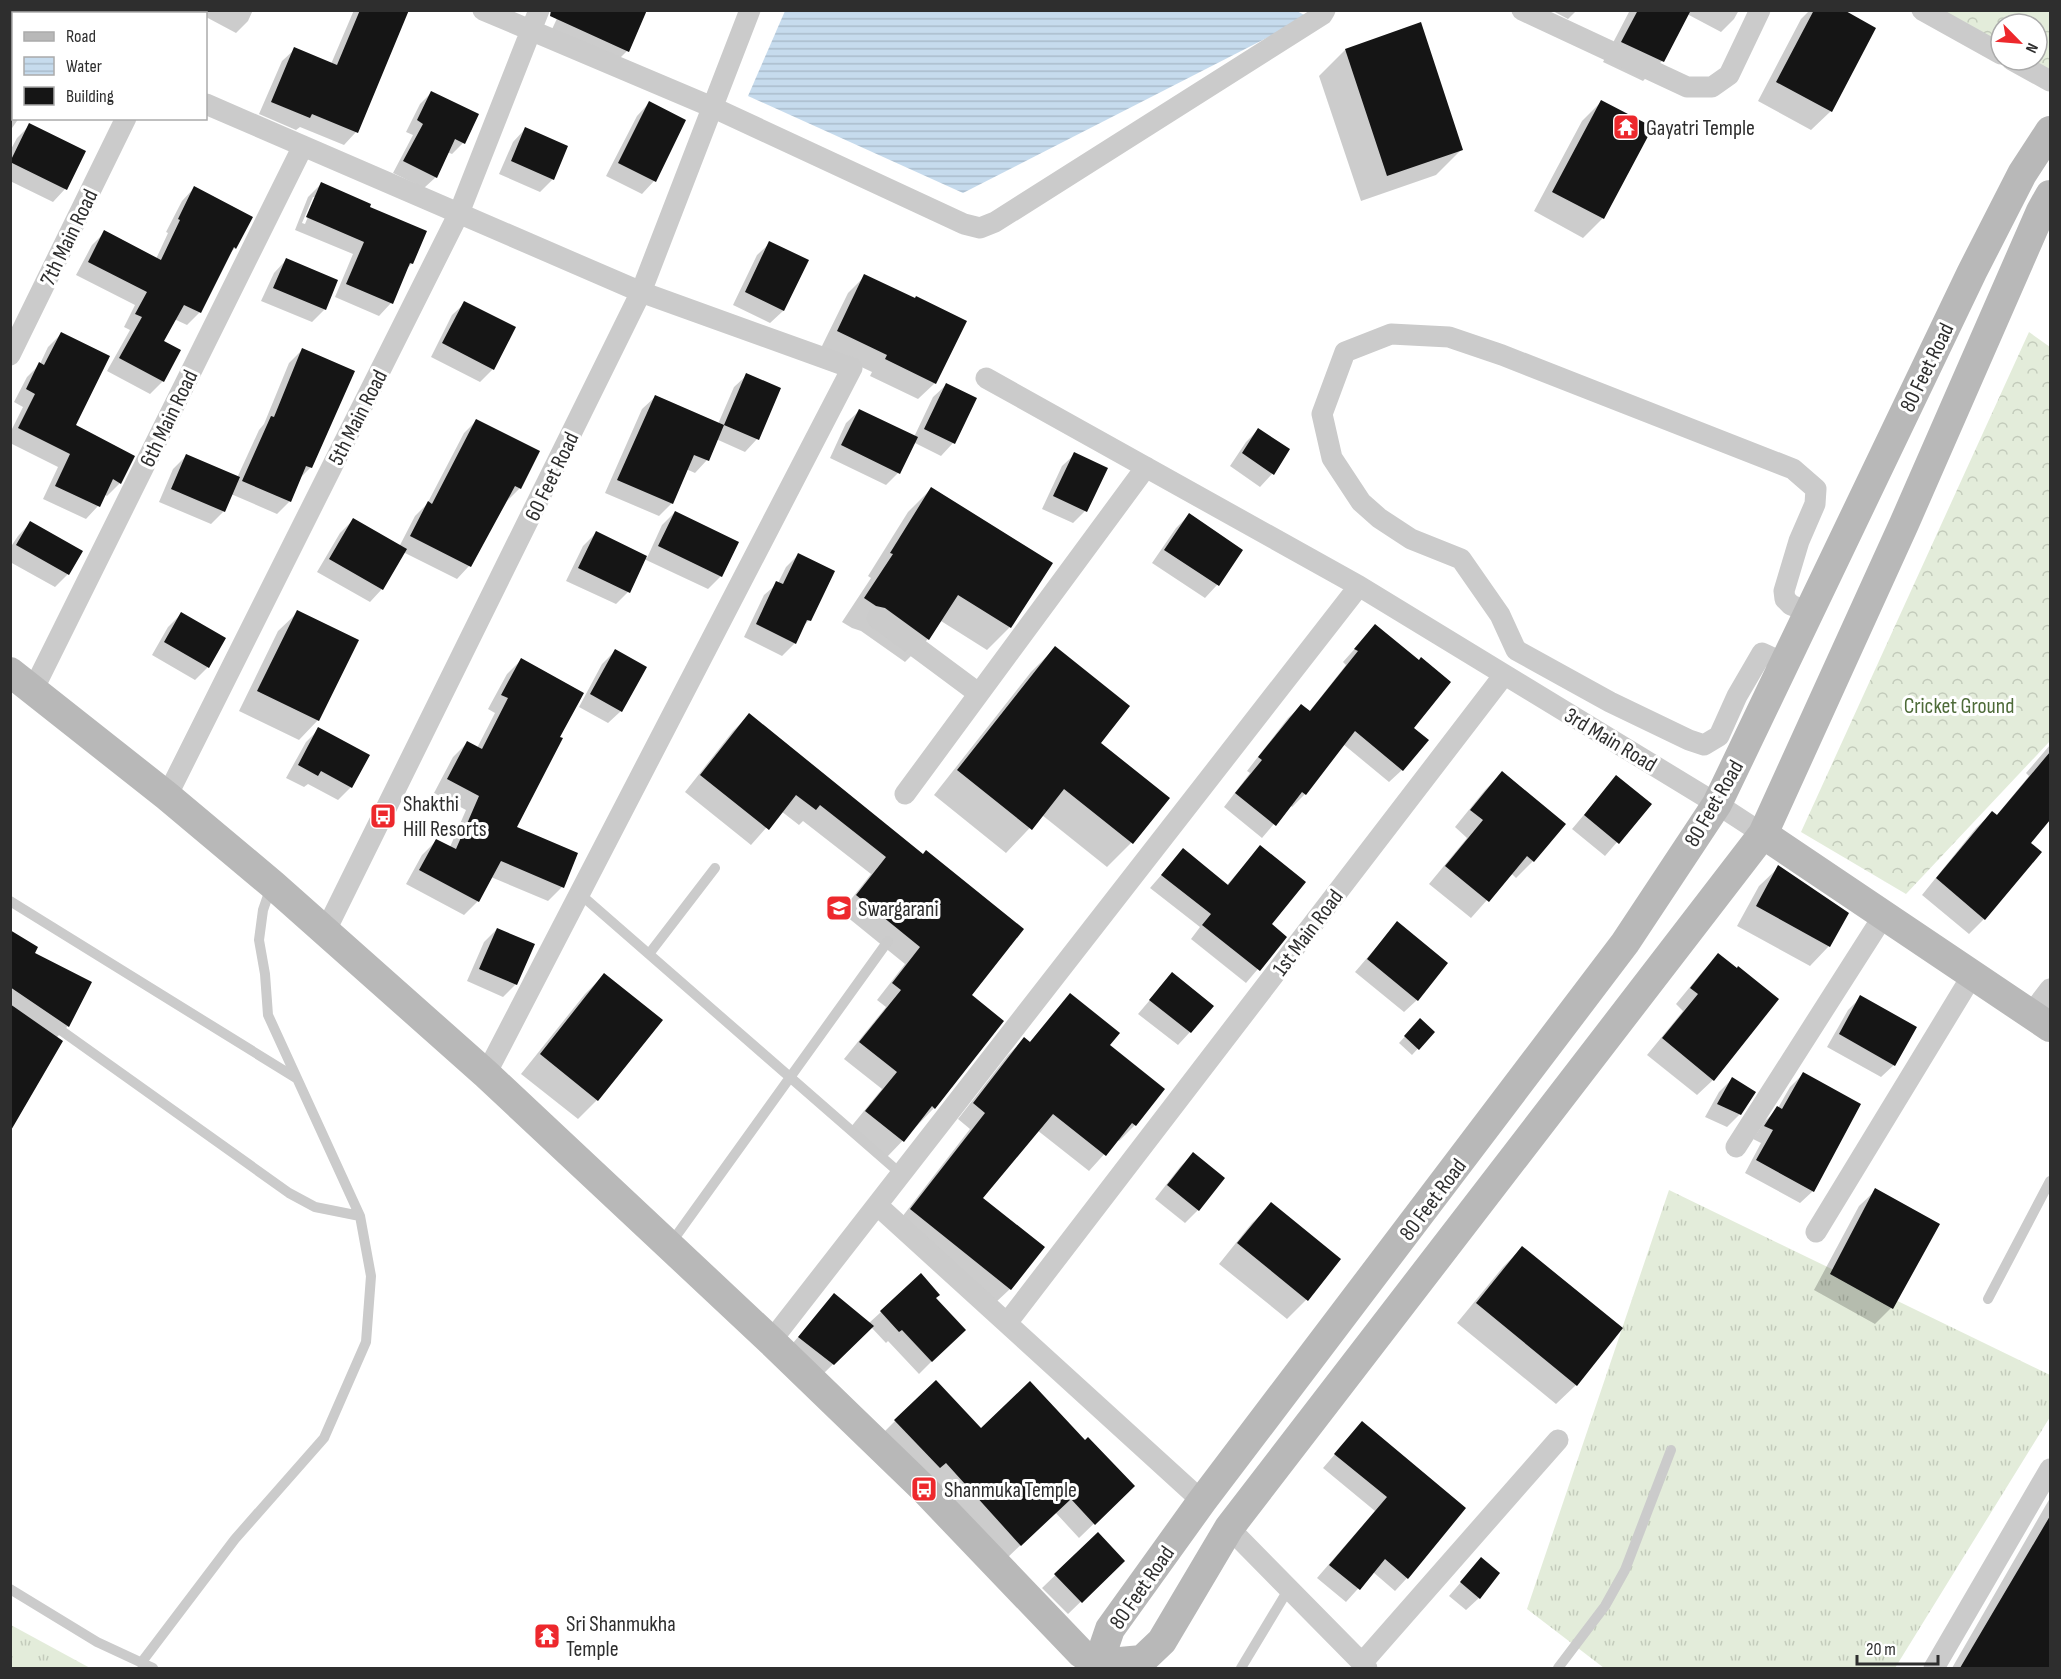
<svg xmlns="http://www.w3.org/2000/svg" width="2061" height="1679" font-family="'Sofia Sans Condensed',sans-serif">
  <style>
    .grass { fill: url(#grass-tufts) }
    .forest { fill: url(#forest-crowns) }
    .water { fill: url(#water-rules) }
    .shadow { fill: #0003; fill-rule: evenodd }
    .building { fill: #151515 }
    .lines { fill: none; stroke-linecap: round; stroke-linejoin: round }
    .lane { stroke: #cbcbcb; stroke-width: 10 }
    .street { stroke: #cbcbcb; stroke-width: 21 }
    .secondary { stroke: #b8b8b8; stroke-width: 30 }
    .labels { text-anchor: middle; stroke-width: 6; stroke-linejoin: round; paint-order: stroke }
    .poi-label { font-size: 22px; fill: #2e2e2e; stroke: #fff; text-anchor: start }
    .street-label { font-size: 22px; fill: #2e2e2e; stroke: #fff }
    .park-label { font-size: 22px; fill: #4e6b39; stroke: #fff }
  </style>
  <defs>
    <pattern id="grass-tufts" width="24" height="20" patternUnits="userSpaceOnUse" patternTransform="scale(1.5)"><rect width="24" height="20" fill="#e3ecda"/><path d="M3 7l-1-3M5 7V3M7 7l1-3M15 17l-1-3M17 17v-4M19 17l1-3" fill="none" stroke="#c3cbbb"/></pattern>
    <pattern id="forest-crowns" width="20" height="18" patternUnits="userSpaceOnUse" patternTransform="scale(1.5)"><rect width="20" height="18" fill="#e3ecda"/><path d="M2 6a3 3 0 1 1 6 0M12 15a3 3 0 1 1 6 0" fill="none" stroke="#c3cbbb"/></pattern>
    <pattern id="water-rules" width="6" height="5" patternUnits="userSpaceOnUse" patternTransform="scale(1.5)"><rect width="6" height="5" fill="#c6dbed"/><path d="M0 2.5h6" fill="none" stroke="#aabccc"/></pattern>
  </defs>
  <rect width="100%" height="100%" fill="#fff"/>
  <path class="grass" d="M1669,1190l381,185v42l-155,251h-291l-77,-59z
    M10,1625h1l79,43h-79z"/>
  <path class="forest" d="M1942,11h108v60l-19,-11h6v-36h-36v19z
    M2029,332l21,15v394l-144,153 -105,-62z"/>
  <path class="water" d="M1295,10l13,7 -345,176 -215,-97 37,-85z"/>
  <path class="shadow" d="M94,10h98l-2,4h-97z
    M192,10h61l-5,11 -12,12 -30,-16v-3h-8z
    M354,10h54l-52,122 -12,13 -44,-18 -4,3 -37,-16 23,-53 13,-12 36,15z
    M561,10l66,41 -19,19 -62,-28z
    M1551,10h26l-9,9z
    M1630,10h109l-5,9 -13,13 -34,-18 -25,47 -19,20 -40,-19z
    M1810,10h31l-10,101 -20,19 -53,-29 43,-82z
    M1345,50l117,99 -26,26 -75,26 -42,-125z
    M10,54l4,2v62h5l-9,13z
    M431,93l32,50 -11,11 -5,-2 -11,25 -12,11 -31,-15 20,-38 -7,-3 14,-28z
    M1601,102l2,116 -20,20 -49,-27 48,-90z
    M649,103l5,78 -12,13 -36,-18 31,-60z
    M30,125l35,64 -12,13 -43,-21v-30l7,-13z
    M525,129l28,50 -13,13 -41,-18 14,-32z
    M321,184l47,24 44,55 -7,8 -14,32 -12,13 -44,-19 18,-43 -58,-24 13,-33zM313,197h3l-11,27 -3,-1z
    M194,188l41,60 -7,7 -28,57 -13,13 -13,-6 -12,23 17,9 -16,30 -13,13 -43,-23 23,-41 -6,-3 11,-22 -59,-30 16,-30 13,-13 51,27 12,-26 -2,-1 16,-31z
    M770,243l13,68 -13,12 -37,-18 24,-50z
    M286,260l39,49 -13,13 -51,-21 13,-28z
    M865,276l70,107 -17,16 -48,-23 2,-4 -51,-24 27,-55z
    M465,303l28,66 -13,13 -49,-25 21,-42z
    M61,334l13,92 46,57 -13,13 -3,-2 -6,12 -12,13 -43,-20 15,-32 -48,-24v-10l13,-26 -9,-5 13,-25 13,-13 8,-17z
    M302,350l9,117 -12,12 -9,22 -13,13 -46,-20 -7,17 -13,13 -52,-22 14,-33 13,-13 51,22 22,-48 5,-6 25,-61z
    M747,375l10,64 -12,13 -29,-13 -9,21 -12,13 -9,-4 -14,34 -13,13 -54,-23 37,-84 13,-12 63,27 16,-37z
    M946,385l7,58 -12,13 -28,-14 -15,31 -12,12 -56,-27 16,-35 13,-12 55,26 19,-40z
    M477,420l43,68 -13,13 -38,65 -12,13 -54,-27 -21,37 -12,13 -53,-30 23,-39 13,-13 46,27 16,-31 12,-12 37,-71z
    M1259,429l29,21 -16,24 -12,13 -30,-21 16,-24z
    M1075,454l10,57 -12,12 -31,-14 20,-43z
    M931,489l79,138 -23,23 -46,-29 -13,18 -23,23 -44,-31 -9,-3 -10,-6 29,-44 -3,-2 40,-64z
    M675,512l62,30 -16,34 -13,13 -64,-30 -16,33 -12,12 -50,-23 17,-35 13,-13 51,25 15,-33z
    M1189,515l52,35 -24,35 -12,13 -53,-35 24,-35z
    M30,523l38,51 -13,13 -45,-25v-14l8,-12z
    M799,554l10,66 -7,8 -7,15 -13,13 -38,-19 20,-42 14,-12 8,-16z
    M298,612l20,108 -19,20 -60,-29 39,-80z
    M181,614l27,53 -13,13 -43,-25 16,-28z
    M1375,626l37,102 -10,42 -13,12 -46,-38 -38,50 -13,13 -2,-2 -28,33 -38,-31 26,-34 -3,-2 41,-53 13,-12 8,6 37,-47 -3,-3z
    M1055,648l44,95 68,55 -36,45 -24,24 -65,-52 -36,38 -72,-58 97,-123z
    M615,651l6,60 -13,12 -29,-16 23,-43z
    M521,660l37,77 -43,90 47,60 -14,14 -57,-24 -13,24 -14,14 -58,-31 16,-29 14,-14 14,6 16,-37 -32,-17 19,-36 14,-14 10,5 18,-35 -7,-4 19,-35z
    M749,715l174,140 47,140 -36,113 -47,49 -37,-29 32,-39 -38,-30 42,-52 -9,-7 28,-36 -64,-52 30,-38 -68,-53 -4,4 -18,-14 -30,34 -66,-53 48,-61z
    M319,729l49,27 -17,31 -13,13 -30,-16 -4,3 -18,-9 20,-36z
    M2050,745v72l-21,26 -45,76 -15,15 -47,-39 54,-67 16,-15 4,3 33,-40 -3,-3z
    M1502,773l31,88 -17,17 -5,-5 -40,45 -42,-34 38,-46 -12,-11 30,-37z
    M1616,777l34,27 -45,52 -33,-27z
    M1260,847l10,78 15,12 -39,46 -55,-44 9,-12 -50,-39 33,-38 44,35z
    M1779,867l50,79 -19,20 -73,-40 22,-40z
    M1397,923l20,77 -13,12 -49,-40z
    M497,929l19,55 -13,13 -36,-16 17,-39z
    M10,932l23,21 35,73 -12,12 -46,82z
    M1718,956l-5,124 -16,15 -50,-40 36,-44 -7,-7 27,-33z
    M1172,974l18,58 -12,13 -40,-31z
    M604,975l-7,125 -19,19 -57,-45 64,-80z
    M1070,995l38,50 55,45 -28,35 -16,16 -2,-1 -28,31 -52,-41 -56,68 29,91 -16,15 -99,-78 75,-97 -12,-10 50,-64 16,-16 5,4z
    M1861,997l33,68 -13,12 -54,-30 21,-37z
    M1420,1020l13,12 -21,23 -13,-12z
    M1803,1074l10,117 -13,12 -55,-30 16,-30 -8,-4 12,-18 13,-13 12,-21z
    M1732,1079l8,35 -13,13 -22,-10 14,-25z
    M1193,1154l5,56 -13,13 -30,-24 25,-32z
    M1876,1190l15,118 -16,16 -61,-34 45,-84z
    M1272,1204l67,56 -33,40 -19,19 -68,-55 33,-41z
    M1522,1248l54,137 -20,19 -99,-81 46,-56z
    M834,1295l35,28 12,-11 53,-13 17,43 -32,32 -31,-33 -2,2 -15,-16 -50,49 -34,-26z
    M895,1421l190,21 48,44 -54,52 -24,-26 -49,47 -125,-124z
    M1362,1423l102,85 -57,70 -12,13 -22,-19 -27,30 -29,-24 58,-67 -52,-43z
    M2050,1498v170h-98z
    M1098,1534l25,27 -55,53 -26,-26z
    M1481,1559l-2,39 -13,12 -17,-14z"/>
  <path class="building" d="M360,10h49l-51,123 -46,-19 -2,4 -39,-16 23,-55 43,18z
    M551,10h96l-18,42 -79,-36z
    M1638,10h53l-27,52 -43,-20z
    M1814,10h30l32,18 -44,84 -56,-30z
    M1421,22l42,128 -76,26 -42,-127z
    M431,91l48,23 -14,30 -10,-5 -18,39 -34,-17 20,-37 -6,-4z
    M1601,100l52,27 -49,92 -52,-27z
    M649,101l37,19 -30,62 -38,-19z
    M29,123l57,28 -19,39 -57,-28z
    M525,127l43,19 -14,34 -43,-19z
    M321,182l50,22 -1,3 57,24 -14,33 -3,-1 -17,41 -47,-20 18,-42 -58,-25z
    M194,186l59,31 -17,32 -2,-2 -33,66 -17,-8 -20,36 17,9 -17,32 -45,-24 23,-41 -7,-3 12,-22 -59,-30 16,-32 57,30 19,-40 -2,-1z
    M769,241l40,19 -25,51 -39,-19z
    M286,258l52,22 -12,30 -53,-22z
    M864,274l51,24 1,-2 51,25 -31,63 -51,-25 2,-4 -50,-24z
    M464,301l52,26 -22,43 -52,-27z
    M61,332l49,24 -34,69 59,31 -14,28 -8,-5 -13,28 -45,-21 15,-32 -52,-26 17,-34 -9,-5 13,-27 5,3z
    M302,348l53,23 -43,97 -6,-2 -15,36 -49,-21 29,-65 3,1z
    M746,373l35,15 -22,52 -35,-15z
    M946,383l31,15 -22,46 -31,-15z
    M655,395l69,30 -15,36 -15,-6 -21,49 -56,-24z
    M859,409l59,28 -18,37 -59,-29z
    M476,419l64,32 -19,38 -6,-3 -44,81 -61,-31 18,-35 4,3z
    M1258,428l32,21 -16,26 -32,-22z
    M1074,452l34,16 -21,44 -34,-16z
    M186,454l54,23 -15,35 -54,-23z
    M931,487l122,76 -42,65 -53,-33 -29,45 -44,-32 -9,-2 -12,-8 29,-44 -3,-1z
    M675,511l64,31 -17,35 -64,-31z
    M1189,513l54,37 -24,36 -55,-36z
    M353,518l54,31 -24,41 -54,-31z
    M30,521l53,30 -14,24 -53,-30z
    M596,531l51,25 -17,37 -52,-25z
    M798,553l37,18 -24,50 -4,-1 -11,24 -40,-20 20,-43 7,3z
    M297,610l62,30 -40,81 -62,-30z
    M181,612l45,26 -17,30 -45,-26z
    M1375,624l44,36 2,-3 30,25 -37,46 15,12 -26,31 -48,-40 -49,64 -4,-3 -26,34 -41,-33 27,-33 -4,-3 43,-53 9,7 48,-60 -4,-2z
    M1055,646l75,60 -29,37 69,55 -37,46 -69,-55 -32,41 -75,-60z
    M615,649l32,18 -25,45 -32,-18z
    M521,658l63,35 -24,44 3,1 -46,89 61,26 -14,35 -63,-27 -22,41 -60,-32 17,-31 20,10 23,-53 -32,-17 20,-38 15,8 26,-51 -7,-3z
    M749,713l174,141 3,-4 98,79 -52,66 32,26 -69,88 -3,-3 -28,36 -39,-31 32,-39 -38,-30 42,-52 -9,-7 28,-36 -64,-52 30,-38 -66,-52 -4,5 -20,-15 -27,35 -69,-55z
    M318,727l52,28 -18,33 -31,-17 -3,5 -20,-11z
    M2050,752v68l-19,23 11,9 -57,68 -49,-42 56,-67 5,4z
    M1502,771l64,53 -32,38 -7,-6 -38,46 -44,-36 38,-46 -13,-10z
    M1616,775l36,29 -33,40 -35,-29z
    M1260,845l46,37 -34,42 15,13 -27,34 -58,-46 9,-11 -50,-39 22,-27 45,37z
    M1778,865l71,48 -19,34 -74,-41z
    M1397,921l51,42 -30,38 -51,-42z
    M497,928l38,16 -18,41 -38,-16z
    M10,930l28,17 -3,6 57,29 -23,45 -59,-40z
    M1718,953l19,15 1,-2 41,33 -65,82 -52,-43 36,-44 -8,-6z
    M1172,972l42,34 -23,27 -42,-33z
    M604,973l59,47 -65,81 -58,-47z
    M1070,993l50,40 -10,12 55,44 -29,37 -4,-3 -26,33 -53,-42 -70,84 62,49 -34,43 -101,-81 75,-96 -12,-10 51,-66 6,5z
    M1860,995l57,32 -22,39 -56,-32z
    M10,1004l53,37 -53,91z
    M1420,1018l15,14 -16,18 -15,-14z
    M1803,1072l58,32 -47,88 -58,-32 17,-30 -9,-4 13,-20 5,3z
    M1732,1077l24,15 -15,23 -24,-11z
    M1193,1152l32,26 -26,33 -32,-26z
    M1875,1188l65,36 -47,85 -63,-35z
    M1271,1202l70,57 -33,42 -71,-58z
    M1522,1246l101,82 -46,58 -101,-83z
    M921,1273l19,22 -4,3 30,32 -34,32 -30,-32 -3,2 -19,-21z
    M834,1293l40,33 -40,39 -36,-28z
    M936,1380l45,48 49,-47 55,59 3,-3 47,49 -40,39 -24,-26 -50,47 -75,-83 -6,5 -46,-48z
    M1362,1421l104,87 -58,71 -23,-20 -25,31 -31,-25 58,-68 -53,-43z
    M2050,1516v152h-90z
    M1098,1532l27,29 -43,42 -28,-29z
    M1481,1557l19,16 -20,26 -20,-17z"/>
  <g class="lines">
    <path class="lane" d="M580,894l321,280
      M10,901l286,177
      M649,954l66,-86
      M10,994l279,199 26,14 45,9
      M671,1243l217,-302
      M1988,1299l62,-118
      M10,1589l87,53 56,26
      M141,1663l94,-124 89,-101 42,-96 5,-66 -11,-60 -92,-201 -3,-41 -6,-34 4,-30 8,-23
      M1241,1668l47,-78
      M1558,1668l47,-62 20,-36 46,-120"/>
    <path class="street" d="M483,10l229,97 252,117 16,4 15,-6 327,-207 3,-5
      M1522,10l165,77h25l17,-12 31,-65
      M1922,10l79,44
      M10,19l4,1
      M2012,60l38,21
      M206,104l435,188 211,76 -366,706
      M10,355l116,-237
      M1359,586l358,218 46,30
      M877,618l101,75
      M1784,663l-22,-10 -25,43 -18,40 -15,9 -15,-5 -79,-38 -94,-52 -16,-35 -39,-56 -50,-20 -32,-21 -18,-16 -29,-44 -10,-44 23,-62 46,-18 58,3 53,18 291,114 23,20 -1,15 -16,37 -15,50 1,8 6,6 18,7
      M33,690l270,-544
      M905,794l241,-327
      M167,796l292,-583 80,-203
      M326,930l315,-638 109,-282
      M2031,1014l19,-25
      M1736,1147l148,-232
      M877,1205l325,296
      M1816,1232l157,-258
      M1007,1323l497,-648
      M771,1341l588,-755 -373,-208
      M1229,1528l138,140
      M1362,1663l196,-223
      M1934,1668l116,-199"/>
    <path class="secondary" d="M10,672l157,124 105,88 214,190 285,267 153,148 157,164 17,11
      M1763,834l287,193
      M1098,1664l12,-35 92,-128 423,-558 92,-139 255,-532 50,-98 28,-43
      M1098,1664l44,-4 20,-19 67,-113 534,-694 141,-310 137,-313 9,-16"/>
  </g>
  <defs>
    <symbol id="temple-square" viewBox="-11 -11 22 22"><rect x="-9" y="-9" width="18" height="18" rx="4" fill="#ed282c" stroke="#fff"/><path d="M0-6L5-2H3V0L6.5 2.5H4V6H1.5V3h-3V6H-4V2.5H-6.5L-3 0V-2H-5Z" fill="#fff"/></symbol>
    <symbol id="bus-square" viewBox="-11 -11 22 22"><rect x="-9" y="-9" width="18" height="18" rx="4" fill="#ed282c" stroke="#fff"/><path d="M-5-6H5V4H4V6H2V4H-2V6H-4V4H-5ZM-3.5-4V0h7V-4ZM-3.5 1.2v1.5H-2V1.2ZM2 1.2v1.5H3.5V1.2Z" fill="#fff"/></symbol>
    <symbol id="school-square" viewBox="-11 -11 22 22"><rect x="-9" y="-9" width="18" height="18" rx="4" fill="#ed282c" stroke="#fff"/><path d="M0-5L7-2L0 1L-7-2ZM-4 1L0 2.5L4 1V4Q0 6-4 4Z" fill="#fff"/></symbol>
  </defs>
  <g fill-rule="evenodd">
    <use href="#temple-square" x="1611" y="112" width="30" height="30"/>
    <use href="#bus-square" x="368" y="801" width="30" height="30"/>
    <use href="#school-square" x="824" y="893" width="30" height="30"/>
    <use href="#bus-square" x="909" y="1474" width="30" height="30"/>
    <use href="#temple-square" x="532" y="1621" width="30" height="30"/>
  </g>
  <g class="labels">
    <g class="poi-label">
      <text x="1646" y="135">Gayatri Temple</text>
      <text x="403" y="811">Shakthi<tspan x="403" dy="25">Hill Resorts</tspan></text>
      <text x="858" y="916">Swargarani</text>
      <text x="944" y="1497">Shanmuka Temple</text>
      <text x="566" y="1631">Sri Shanmukha<tspan x="566" dy="25">Temple</tspan></text>
    </g>
    <g class="street-label">
      <text transform="translate(68 237) rotate(-64)" y="8">7th Main Road</text>
      <text transform="translate(1926 367) rotate(-64)" y="8">80 Feet Road</text>
      <text transform="translate(357 417) rotate(-63)" y="8">5th Main Road</text>
      <text transform="translate(168 418) rotate(-64)" y="8">6th Main Road</text>
      <text transform="translate(551 476) rotate(-64)" y="8">60 Feet Road</text>
      <text transform="translate(1611 739) rotate(31)" y="8">3rd Main Road</text>
      <text transform="translate(1713 803) rotate(-60)" y="8">80 Feet Road</text>
      <text transform="translate(1307 932) rotate(-53)" y="8">1st Main Road</text>
      <text transform="translate(1432 1199) rotate(-53)" y="8">80 Feet Road</text>
      <text transform="translate(1141 1587) rotate(-55)" y="8">80 Feet Road</text>
    </g>
    <g class="park-label">
      <text x="1959" y="713">Cricket Ground</text>
    </g>
  </g>
  <rect width="2061" height="1679" fill="none" stroke="#2e2e2e" stroke-width="24"/>
  <rect x="12" y="12" width="195" height="108" fill="#ffffff" stroke="#ababab" stroke-width="1.5"/>
  <rect x="24" y="32" width="30" height="9" fill="#b8b8b8" stroke="#ababab" stroke-width="1.5"/>
  <text x="66" y="42" font-size="18" fill="#2e2e2e">Road</text>
  <rect x="24" y="57" width="30" height="18" fill="url(#water-rules)" stroke="#ababab" stroke-width="1.5"/>
  <text x="66" y="72" font-size="18" fill="#2e2e2e">Water</text>
  <rect x="24" y="87" width="30" height="18" fill="#151515" stroke="#ababab" stroke-width="1.5"/>
  <text x="66" y="102" font-size="18" fill="#2e2e2e">Building</text>
  <g transform="translate(2019 42) rotate(115)"><circle r="28" fill="#ffffff" stroke="#ababab" stroke-width="1.5"/>
  <path d="M0-4.5L10 22L0 15L-10 22Z" fill="#ed282c"/>
  <text y="-9" font-size="16" font-weight="bold" text-anchor="middle" fill="#2e2e2e">N</text>
  </g>
  <path d="M1857 1655v9h81v-9" fill="none" stroke="#2e2e2e" stroke-width="3"/>
  <text x="1866" y="1655" font-size="18" fill="#2e2e2e" stroke="#ffffff" stroke-width="4.5" paint-order="stroke">20 m</text>
</svg>
